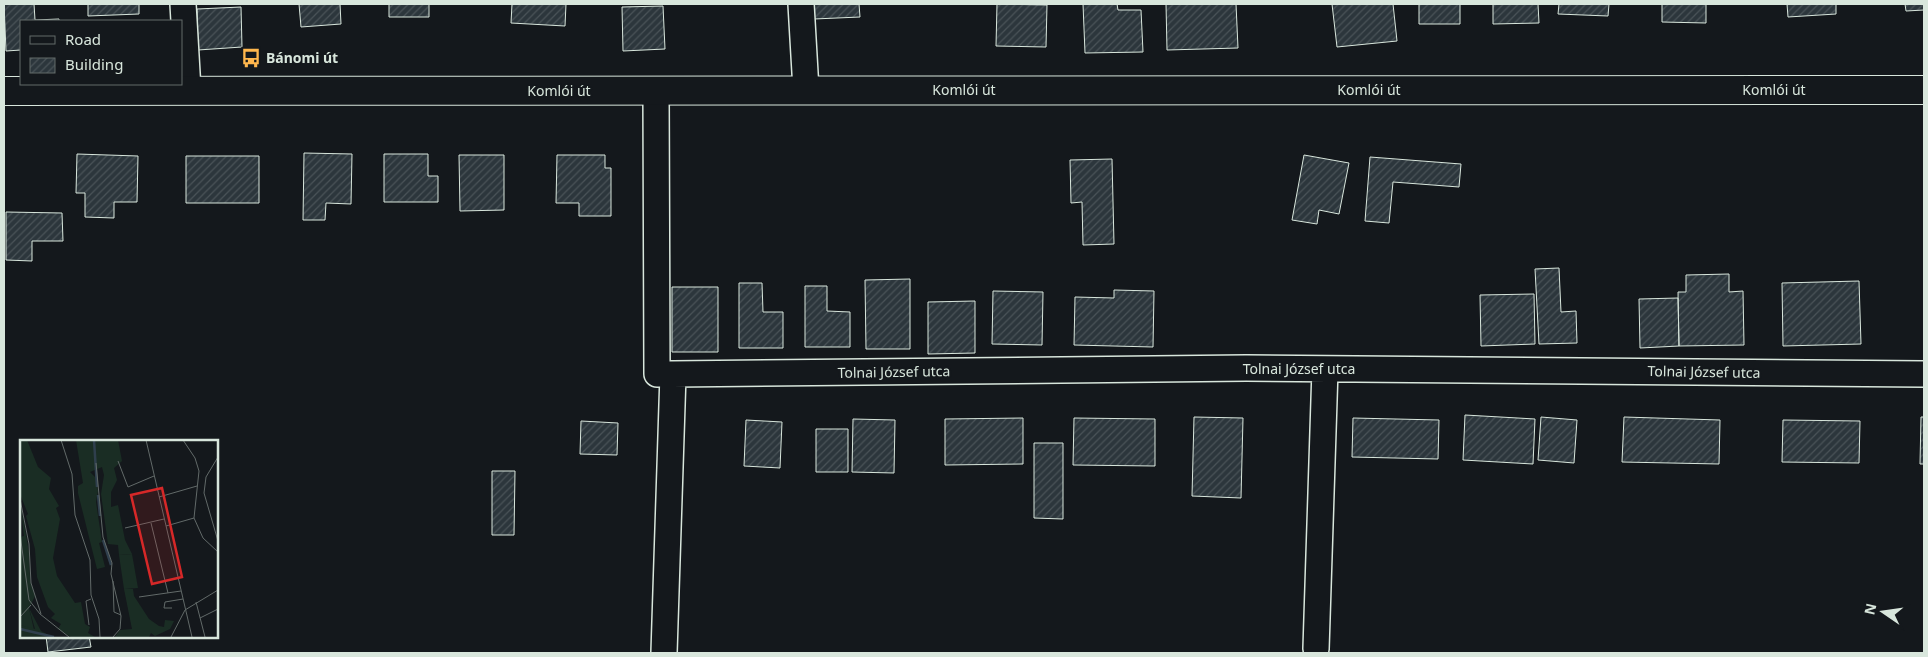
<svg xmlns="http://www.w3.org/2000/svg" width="1928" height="657" font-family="'Noto Sans',sans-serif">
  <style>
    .building { fill: url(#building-hatch); stroke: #d8e6dc }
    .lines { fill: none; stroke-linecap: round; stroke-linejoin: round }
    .street-casing { stroke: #d8e6dc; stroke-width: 28 }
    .primary-casing { stroke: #d8e6dc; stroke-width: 30 }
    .street { stroke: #14181c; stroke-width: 25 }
    .primary { stroke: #14181c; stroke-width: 28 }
    .labels { text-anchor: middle; stroke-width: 4; stroke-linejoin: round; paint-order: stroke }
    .poi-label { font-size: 14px; font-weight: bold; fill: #d8e6dc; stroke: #14181c; text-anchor: start }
    .street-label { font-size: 14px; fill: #d8e6dc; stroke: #14181c }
    .inset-river { fill: none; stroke: #2f3f4d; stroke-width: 2.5 }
    .inset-road { fill: none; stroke: #626a69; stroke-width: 1 }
    .view { fill: #d62828; fill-opacity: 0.15; stroke: #d62828; stroke-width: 2.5 }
    .inset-edge { fill: none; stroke: #d8e6dc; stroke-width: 2.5 }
  </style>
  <defs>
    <pattern id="building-hatch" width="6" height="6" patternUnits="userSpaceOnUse" patternTransform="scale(1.25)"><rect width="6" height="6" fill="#2c363c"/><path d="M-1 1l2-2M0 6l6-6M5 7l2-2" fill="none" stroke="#4a5358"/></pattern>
  </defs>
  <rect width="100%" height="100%" fill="#14181c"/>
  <path class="building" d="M4,4h30l1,16 24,-1v2h-38v29l-15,1z
    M88,4h51v10l-51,2z
    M299,4h41l1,20 -40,3z
    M389,4h40v13h-40z
    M512,4h54l-1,22 -54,-3z
    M813,4h46l1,13 -46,2z
    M997,4l50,1 -1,42 -50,-1z
    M1083,4h34l1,6h23l2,42 -58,1z
    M1166,4h70l2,44 -71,2z
    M1332,4h61l4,37 -60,6z
    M1419,4h41v20h-41z
    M1493,4h45l1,19 -46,1z
    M1559,4h50l-1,12 -50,-2z
    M1662,4h44v19l-44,-1z
    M1787,4h49v10l-48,3z
    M1905,4h19v6l-18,1z
    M663,6l2,43 -42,2 -1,-44z
    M241,7l1,40 -44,3 -1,-41z
    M304,153l48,1 -1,50 -25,-1 -1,17h-22z
    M77,154l61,2 -1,46h-23v16l-29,-1v-24h-9z
    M384,154h44v22h10v26h-54z
    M459,155h45v55l-44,1z
    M557,155h48v13h6v48h-32v-13h-23z
    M1304,155l45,8 -10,51 -20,-4 -2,14 -25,-4z
    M186,156h73v47h-73z
    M1370,157l91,7 -2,23 -66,-5 -4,41 -24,-2z
    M1112,159l2,85 -31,1 -1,-43 -11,1 -1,-43z
    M6,212l56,1 1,28h-31v20l-26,-1z
    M1559,268l2,44 15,-1 1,32 -38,1 -4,-75z
    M1729,274v18l14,-1 1,54 -65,1 -1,-54h8v-17z
    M910,279v70h-44l-1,-69z
    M1859,281l2,63 -78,2 -1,-63z
    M739,283h23l1,29h20v36h-44z
    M805,286h22v25l23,1v35h-45z
    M672,287h46v65h-46z
    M1114,290l40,1 -1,56 -79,-2 1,-48 39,1z
    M993,291l50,1 -1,53 -50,-1z
    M1534,294l1,50 -54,2 -1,-51z
    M1678,298l1,48 -39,2 -1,-49z
    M975,301v52l-47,1v-52z
    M1465,415l70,4 -2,45 -70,-4z
    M1194,417l49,1 -2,80 -49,-2z
    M1541,417l36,3 -3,43 -36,-3z
    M1624,417l96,3 -1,44 -97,-2z
    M1921,417h3v47h-4z
    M1023,418v46l-78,1v-46z
    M1074,418l81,1v47l-82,-1z
    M1353,418l86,2 -1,39 -86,-2z
    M853,419l42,1 -1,53 -42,-1z
    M746,420l36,2 -2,46 -36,-2z
    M1783,420l77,1 -1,42 -77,-1z
    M581,421l37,2 -1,32 -37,-1z
    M816,429h32v43h-32z
    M1034,443h29v76l-29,-1z
    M492,471h23l-1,64h-22z
    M46,636h43l2,11 -43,5z"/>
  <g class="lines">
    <defs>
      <path id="street" d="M183,4l5,86
        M801,4l5,86
        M656,91l1,283h16l-9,279
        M673,374l573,-6 678,6
        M1316,649l9,-280"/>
      <path id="primary" d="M4,91l1920,-1"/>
    </defs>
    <use href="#street" class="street-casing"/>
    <use href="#primary" class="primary-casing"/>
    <use href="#street" class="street"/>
    <use href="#primary" class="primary"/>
  </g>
  <defs>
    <symbol id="bus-bare" viewBox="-9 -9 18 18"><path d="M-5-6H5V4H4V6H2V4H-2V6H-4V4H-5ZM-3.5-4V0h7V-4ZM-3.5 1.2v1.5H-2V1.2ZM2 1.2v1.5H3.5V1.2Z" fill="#ffb74d" stroke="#14181c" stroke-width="2.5" paint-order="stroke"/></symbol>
  </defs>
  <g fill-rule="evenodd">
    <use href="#bus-bare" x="237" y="44" width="28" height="28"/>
  </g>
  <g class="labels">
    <g class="poi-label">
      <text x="266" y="63">Bánomi út</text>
    </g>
    <g class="street-label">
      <text x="964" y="95">Komlói út</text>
      <text x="1369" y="95">Komlói út</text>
      <text x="1774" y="95">Komlói út</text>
      <text x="559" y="96">Komlói út</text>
      <text x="1299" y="374">Tolnai József utca</text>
      <text transform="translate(894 372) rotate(-1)" y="5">Tolnai József utca</text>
      <text transform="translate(1704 372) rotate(1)" y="5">Tolnai József utca</text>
    </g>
  </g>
  <g transform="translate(20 440)">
    <rect width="198" height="198" fill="#14181c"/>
    <path d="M0,61l9,51 1,28 5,16 -6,12 5,22 -14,-5v-88l4,-1zM112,114l6,34 -14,1 -5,-34z" fill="#1a2d24"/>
    <path d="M0,0h7l11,27 13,11 -2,11 10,17 -3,2 4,11 -7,39 4,18 18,27 6,-1 4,22 5,3 -2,6 7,4h-24l-13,-8 3,-5 -10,-6 4,-4 -7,-7 -11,-30 -2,-28 -9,-33 2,-2 -8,-20zM56,0h42l4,21 -8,7 3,12 -6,12v15l7,-2 7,35 7,14 -13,1 -1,-10 -10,-1 -7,-50 3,-19 -2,-8 -12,5 5,5 3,14 -2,11 6,40 -3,1 6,24 -8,2 -19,-76v-7l5,-3zM104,149h9l1,7 15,23 10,7 5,1 1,-7 9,1 -4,8 -15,7 -4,-3 -2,4h-34l5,-7 12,-1zM9,168l12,23 11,6h-32v-12l15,4z" fill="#1a2d24"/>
    <path class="inset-river" d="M74,0l3,47M78,55l2,21M83,100l8,25M0,189l34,8"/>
    <path class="inset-road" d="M41,0l11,34 3,41 15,45 1,35 8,24 1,18M126,0l46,197M163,0l12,18 4,13 -5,47 9,20 15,14M198,17l-12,20 -2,16 14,48M98,21l10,26 26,-11M76,23l7,74 9,26 -1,11 10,42 -1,13 -7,8M139,57l38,-11M0,59l9,45 2,39 10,31M131,83l17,70M146,86l28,-8M105,88l39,-9M0,94l9,66 11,14 29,23M93,141l1,31 7,3M119,157l42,-6M176,162l9,35M152,168h-8l1,-6 18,-3M0,177l11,-12M180,178l18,-9M69,185l-3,-24 5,-2M151,197l14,-27 33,-20"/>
    <path class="view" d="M142,48l20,89 -30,7 -21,-89z"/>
    <rect width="198" height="198" class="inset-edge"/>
  </g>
  <rect width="1928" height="657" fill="none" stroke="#d8e6dc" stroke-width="10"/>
  <rect x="20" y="20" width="162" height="65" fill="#14181c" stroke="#626a69"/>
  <rect x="30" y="36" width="25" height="8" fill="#14181c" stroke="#626a69"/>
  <text x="65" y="45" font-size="15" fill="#d8e6dc">Road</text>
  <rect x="30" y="58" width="25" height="15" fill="url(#building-hatch)" stroke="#626a69"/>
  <text x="65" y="70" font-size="15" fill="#d8e6dc">Building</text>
  <g transform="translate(1883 612) rotate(283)" stroke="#14181c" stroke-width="4" paint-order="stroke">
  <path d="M0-4L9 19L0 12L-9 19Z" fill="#d8e6dc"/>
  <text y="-8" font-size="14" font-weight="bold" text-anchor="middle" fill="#d8e6dc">N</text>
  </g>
</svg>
